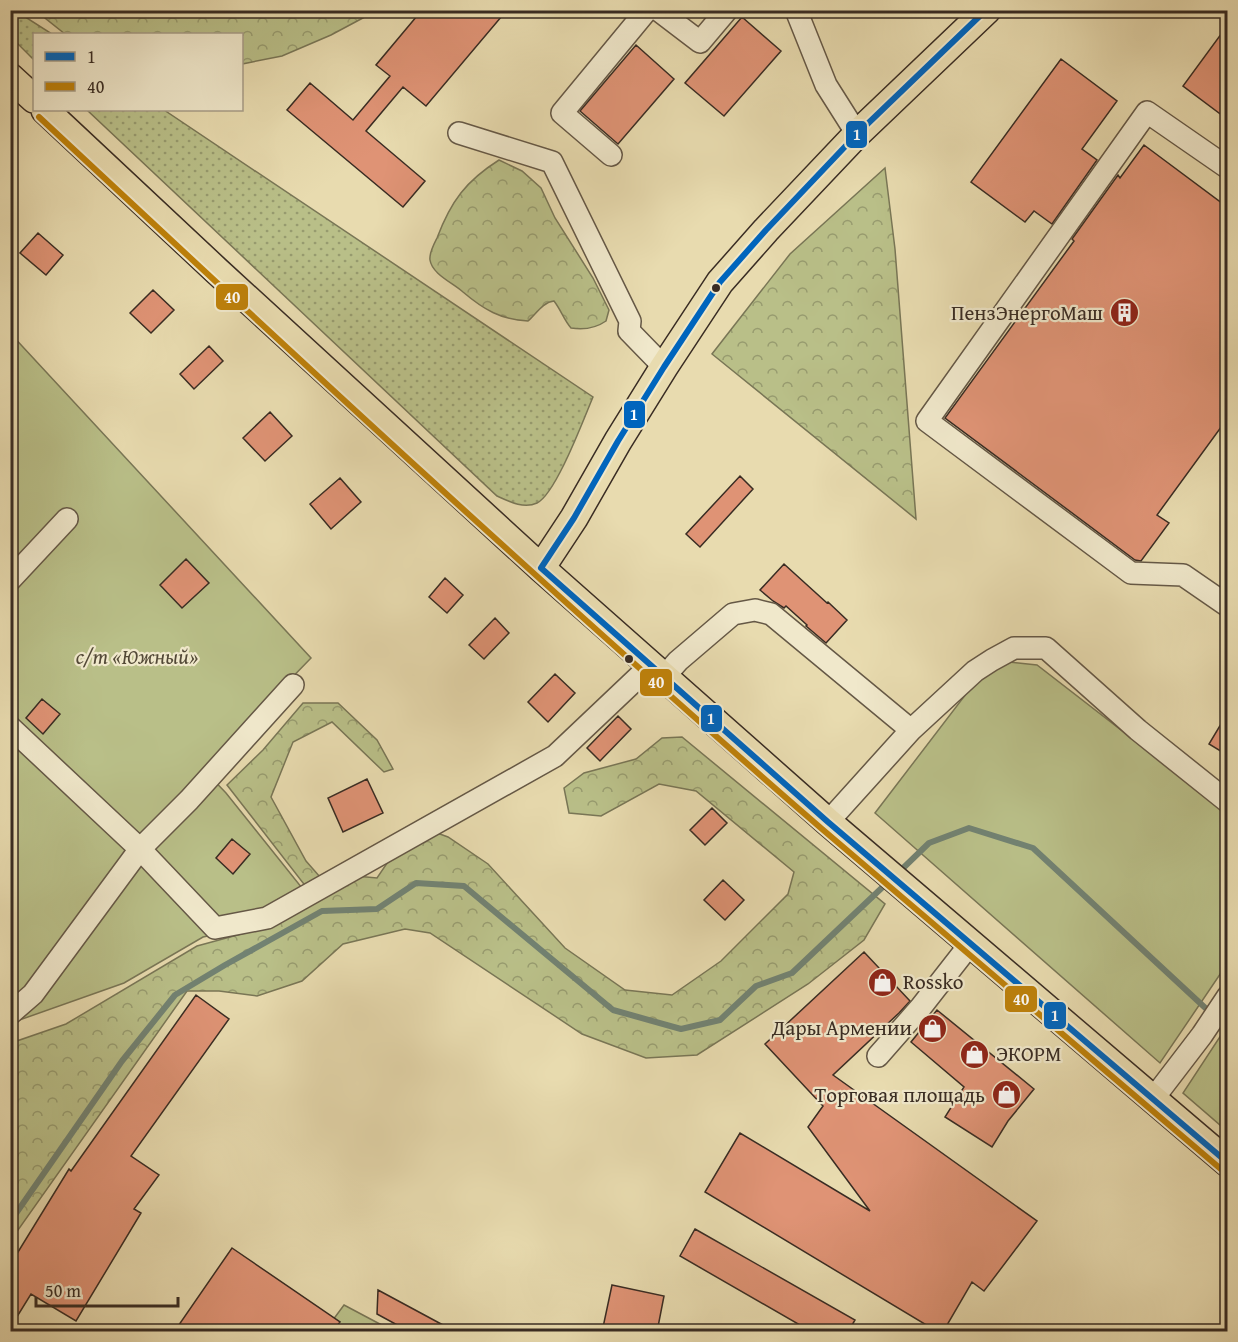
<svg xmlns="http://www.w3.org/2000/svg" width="1238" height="1342" font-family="'Gentium Book Plus',serif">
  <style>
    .green { fill: #b9bf88; stroke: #797656; stroke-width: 1.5 }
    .forest { fill: url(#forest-crowns); stroke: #797656; stroke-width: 1.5 }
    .park { fill: url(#park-dots); stroke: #797656; stroke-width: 1.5 }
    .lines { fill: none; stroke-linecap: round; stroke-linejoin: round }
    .stream { stroke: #728272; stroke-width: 6 }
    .building { fill: #df9375; stroke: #392c23; stroke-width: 1.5 }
    .minor-casing { stroke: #655846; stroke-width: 24 }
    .major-casing { stroke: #392c23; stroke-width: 30 }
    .minor { stroke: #f0e8cb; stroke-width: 21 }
    .major { stroke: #e8dbaf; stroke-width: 27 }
    .bus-1-casing { stroke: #f0e8cb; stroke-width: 10 }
    .bus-2-casing { stroke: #f0e8cb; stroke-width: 10 }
    .bus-1 { stroke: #0065bd; stroke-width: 6 }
    .bus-2 { stroke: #be810a; stroke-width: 6 }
    .bus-dot { fill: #392c23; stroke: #f0e8cb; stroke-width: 2 }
    .labels { text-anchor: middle; stroke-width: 4.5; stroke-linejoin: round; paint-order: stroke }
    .poi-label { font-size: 21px; fill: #392c23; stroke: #f0e8cb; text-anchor: end }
    .park-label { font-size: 21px; font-style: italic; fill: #534937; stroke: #f0e8cb }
    .line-badge { stroke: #f0e8cb; stroke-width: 2 }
    .badge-label { font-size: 16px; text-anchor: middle; font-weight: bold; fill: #fff }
  </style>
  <defs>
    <pattern id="forest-crowns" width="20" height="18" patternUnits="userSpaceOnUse" patternTransform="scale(1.5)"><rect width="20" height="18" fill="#b9bf88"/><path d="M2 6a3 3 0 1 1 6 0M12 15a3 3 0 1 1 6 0" fill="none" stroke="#979b6f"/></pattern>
    <pattern id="park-dots" width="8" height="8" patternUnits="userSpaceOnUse" patternTransform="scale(1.5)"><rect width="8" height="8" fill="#b9bf88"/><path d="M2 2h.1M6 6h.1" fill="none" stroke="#979b6f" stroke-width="1.8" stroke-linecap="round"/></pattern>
  </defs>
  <rect width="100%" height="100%" fill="#e8dbaf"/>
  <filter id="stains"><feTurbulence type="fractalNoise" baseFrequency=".00333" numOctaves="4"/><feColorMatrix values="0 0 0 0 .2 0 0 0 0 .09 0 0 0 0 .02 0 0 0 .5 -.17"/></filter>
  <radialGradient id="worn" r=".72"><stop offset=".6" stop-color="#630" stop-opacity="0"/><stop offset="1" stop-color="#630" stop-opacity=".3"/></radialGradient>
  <path class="green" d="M10,333l301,325 -108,111 23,24 84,105 -48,27 -59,12 -79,46 -113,40z
    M992,660l45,5 190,147v152l-67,99 -285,-250z
    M1227,1026v105l-44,-38z
    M344,1305l49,26 -69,1z"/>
  <path class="forest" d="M44,11v-1l332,1 -45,24 -49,21 -40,8v-30h-177l-20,-16z
    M499,160l23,11 19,17 14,30 38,60 16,32 -3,11c-10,7 -22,9 -35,7 -7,-8 -10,-18 -17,-27 -11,1 -18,13 -26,20 -27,-1 -45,-12 -65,-29 -10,-9 -31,-18 -33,-32 -1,-7 4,-16 7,-22 14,-37 29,-57 62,-78z
    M885,168l10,81 21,270 -204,-165 78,-100z
    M303,703h35l39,37 16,29 -9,3 -52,-50 -39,20 -22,55 35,64 14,16 25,-2 32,3 19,-28 25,-23 27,10 40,27 77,84 60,42 47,5 49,-34 67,-67 6,-22 -98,-81 -37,-7 -58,32 -32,-3 -5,-25 20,-15 52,-14 26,-21 20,-1 203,167 -21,36 -56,44 -111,71 -51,3 -64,-24 -152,-101 -25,-4 -62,15 -41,37 -45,15 -38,-5h-32l-176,249 -1,-192 4,-6 52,-18 131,-78 66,-18 51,-31 -87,-112 36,-35z"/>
  <path class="park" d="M10,11h6l36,23h-18v26l-23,-23z
    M87,110h77l429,287c-9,21 -37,97 -56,106 -13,6 -27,-1 -40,-7z"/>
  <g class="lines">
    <path class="stream" d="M898,873l31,-30 40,-15 64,20 195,181
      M10,1222l112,-161 53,-66 50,-30 97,-54 55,-2 39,-26 48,3 149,124 68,19 39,-9 36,-34 36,-13 96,-91"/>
  </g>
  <path class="building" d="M422,10h85l-81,96 -23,-19 -37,44 59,50 -22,26 -116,-97 23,-27 43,37 37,-44 -14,-11z
    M742,17l39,34 -57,65 -39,-33z
    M1227,26v93l-44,-33z
    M636,45l38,34 -56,65 -38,-33z
    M1061,59l56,42 -35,48 15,11 -45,64 -18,-13 -9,11 -54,-40z
    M1144,145l83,62v212l-70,96 12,8 -28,38 -6,-1 -190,-142 129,-177 -2,-2 46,-64 2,3z
    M38,233l25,22 -17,20 -26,-22z
    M153,290l21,20 -23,23 -21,-20z
    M209,346l14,15 -29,28 -14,-15z
    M270,412l22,24 -27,25 -22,-23z
    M740,476l13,13 -53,58 -14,-13z
    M340,478l21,24 -30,27 -21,-25z
    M186,559l23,24 -27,25 -22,-23z
    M784,564l43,39 1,-1 19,18 -21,23 -20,-17 1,-1 -21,-19 -2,2 -11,-7 -13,-11z
    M445,578l18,17 -16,18 -18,-16z
    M495,618l14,15 -25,26 -15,-14z
    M555,674l20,19 -27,29 -20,-20z
    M42,699l18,15 -17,20 -17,-16z
    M1227,714v41l-18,-11z
    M618,716l13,13 -31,32 -13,-13z
    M367,779l16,34 -40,19 -15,-34z
    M712,808l15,15 -22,22 -15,-15z
    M232,839l18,15 -17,20 -17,-16z
    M723,880l21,20 -19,20 -21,-20z
    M864,952l46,49 -11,12 -66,62 204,146 -53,70 -12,-9 -29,50h-5l-233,-140 35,-59 130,78 -62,-84 15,-21 -58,-62z
    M196,995l33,24 -98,137 28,19 -25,34 7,4 -65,108 -45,-27 -21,34v-63l59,-96 2,2z
    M937,1010l97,79 -26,32 -16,26 -47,-30 19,-30 -53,-45z
    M695,1229l160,91 -7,12h-36l-132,-76z
    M232,1248l108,74 -8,10h-158z
    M612,1285l52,11 -7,36h-55z
    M378,1290l78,42h-46l-33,-18z"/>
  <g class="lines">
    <defs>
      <path id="minor" d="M658,10l42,32 27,-32
        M796,10l30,75 31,49
        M459,133l93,29 78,159 -1,10 35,36
        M611,155l-49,-42 85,-103
        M1228,168l-81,-56 -220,309 204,152 52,2 45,31
        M10,580l57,-61
        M664,677l14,-16 55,-47 22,-4 16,4 140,116 -83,92
        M10,727l130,122 75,79 52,-10 288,-162 96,-91
        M911,730l64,-59 17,-11 22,-12h32l92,82 90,72
        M10,1014l23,-20 107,-145 49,-49 104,-115
        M878,1056l43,-49 50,-64
        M1153,1099l49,-64 26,-39"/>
      <path id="major" d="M10,77l24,22
        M45,110l172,161 324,297 287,254 400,341
        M541,568l33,-50 44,-77 46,-74 56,-85 46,-52 91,-96 130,-124"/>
    </defs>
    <use href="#minor" class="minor-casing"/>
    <use href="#major" class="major-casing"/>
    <use href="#minor" class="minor"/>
    <use href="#major" class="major"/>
    <defs>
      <path id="bus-1" d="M541,568l287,254 400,341
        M541,568l33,-50 44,-77 46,-74 56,-85 46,-52 91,-96 129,-124"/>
      <path id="bus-2" d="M39,117c258,241 517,481 783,712 133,115 267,227 400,341"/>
    </defs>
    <use href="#bus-1" class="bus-1-casing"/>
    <use href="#bus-2" class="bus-2-casing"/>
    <use href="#bus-1" class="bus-1"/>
    <use href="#bus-2" class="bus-2"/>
  </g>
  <defs>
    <symbol id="building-disc" viewBox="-11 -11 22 22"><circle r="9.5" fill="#8f2418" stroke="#f0e8cb"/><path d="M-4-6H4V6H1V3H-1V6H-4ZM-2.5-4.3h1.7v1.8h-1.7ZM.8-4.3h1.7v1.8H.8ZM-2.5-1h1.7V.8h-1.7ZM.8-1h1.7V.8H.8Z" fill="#fff"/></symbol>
    <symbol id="shop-disc" viewBox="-11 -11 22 22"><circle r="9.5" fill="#8f2418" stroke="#f0e8cb"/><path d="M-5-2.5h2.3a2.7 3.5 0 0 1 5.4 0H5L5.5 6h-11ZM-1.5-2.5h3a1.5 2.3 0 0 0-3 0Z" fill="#fff"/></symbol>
  </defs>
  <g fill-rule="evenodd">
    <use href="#building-disc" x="1108" y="296" width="33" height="33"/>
    <use href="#shop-disc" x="866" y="966" width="33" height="33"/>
    <use href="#shop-disc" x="916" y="1012" width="33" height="33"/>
    <use href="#shop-disc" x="958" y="1038" width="33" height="33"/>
    <use href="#shop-disc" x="990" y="1078" width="33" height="33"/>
  </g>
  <g class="bus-dot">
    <circle cx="716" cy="288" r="5"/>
    <circle cx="629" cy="659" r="5"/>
  </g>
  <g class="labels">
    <g class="poi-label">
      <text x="1103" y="320">ПензЭнергоМаш</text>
      <text x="903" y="989" text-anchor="start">Rossko</text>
      <text x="912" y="1035">Дары Армении</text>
      <text x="996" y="1061" text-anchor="start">ЭКОРМ</text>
      <text x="985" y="1102">Торговая площадь</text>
    </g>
    <g class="park-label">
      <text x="137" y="664">с/т «Южный»</text>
    </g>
  </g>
  <g class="line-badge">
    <rect x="845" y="120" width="23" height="29" rx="6" fill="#0065bd"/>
    <rect x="215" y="283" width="34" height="28" rx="6" fill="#be810a"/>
    <rect x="623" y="400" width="23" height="29" rx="6" fill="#0065bd"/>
    <rect x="639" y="668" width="34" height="29" rx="6" fill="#be810a"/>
    <rect x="700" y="704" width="23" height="29" rx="6" fill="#0065bd"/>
    <rect x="1004" y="985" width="34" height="28" rx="6" fill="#be810a"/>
    <rect x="1043" y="1001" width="24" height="29" rx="6" fill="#0065bd"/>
  </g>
  <g class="badge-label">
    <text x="857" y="140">1</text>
    <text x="232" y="303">40</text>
    <text x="634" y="420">1</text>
    <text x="656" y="688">40</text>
    <text x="711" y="724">1</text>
    <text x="1021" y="1005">40</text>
    <text x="1055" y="1021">1</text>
  </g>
  <rect width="1238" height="1342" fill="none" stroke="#e8dbaf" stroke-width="36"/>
  <rect x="12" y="12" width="1214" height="1318" fill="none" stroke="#392c23" stroke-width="3"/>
  <rect x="18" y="18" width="1202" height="1306" fill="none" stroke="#392c23" stroke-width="1.5"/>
  <rect x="33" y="33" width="210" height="78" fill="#f0e8cb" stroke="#a79d88" stroke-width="1.5"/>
  <rect x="45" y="52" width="30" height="9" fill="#0065bd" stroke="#a79d88" stroke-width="1.5"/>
  <text x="87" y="63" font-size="18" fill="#392c23">1</text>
  <rect x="45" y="82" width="30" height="9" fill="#be810a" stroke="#a79d88" stroke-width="1.5"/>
  <text x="87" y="93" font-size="18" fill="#392c23">40</text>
  <path d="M36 1297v9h142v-9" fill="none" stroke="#392c23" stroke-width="3"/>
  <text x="45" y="1297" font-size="18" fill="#392c23" stroke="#f0e8cb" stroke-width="4.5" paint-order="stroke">50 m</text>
  <rect width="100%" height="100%" filter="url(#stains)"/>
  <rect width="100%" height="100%" fill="url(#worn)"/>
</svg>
